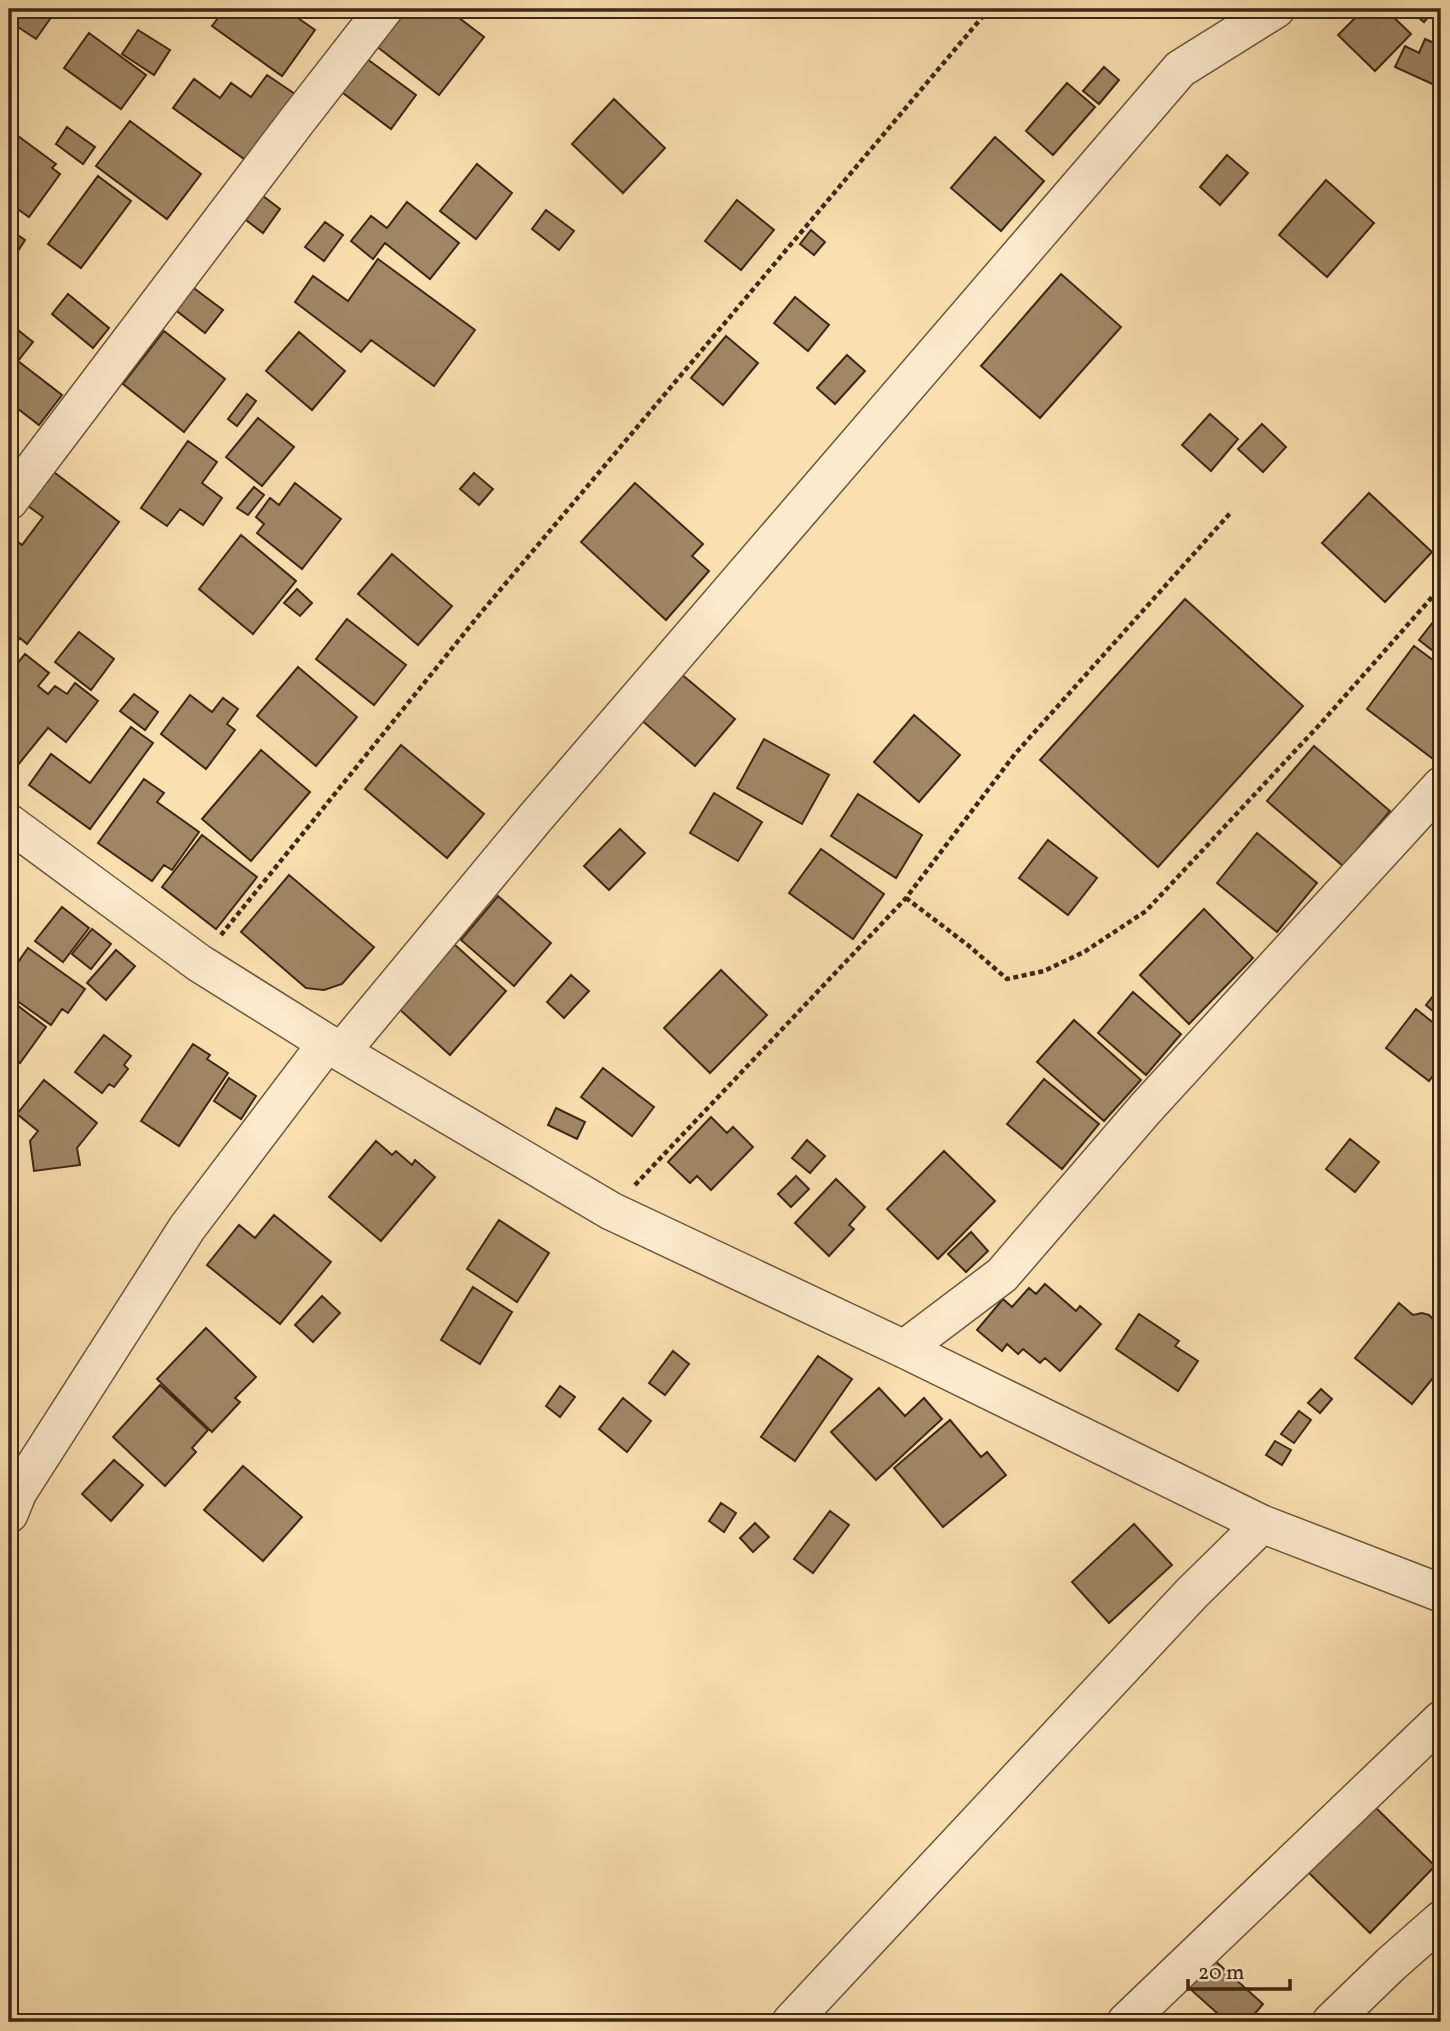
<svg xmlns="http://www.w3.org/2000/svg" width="1450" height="2031" font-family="Vollkorn,serif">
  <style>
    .building { fill: #a08766; stroke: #3e2815; stroke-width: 2 }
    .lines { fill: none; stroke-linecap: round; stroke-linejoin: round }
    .minor-casing { stroke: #6d563c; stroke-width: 40 }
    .path { stroke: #3e2815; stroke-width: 4.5; stroke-dasharray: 5 3.5; stroke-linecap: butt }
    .minor { stroke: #fceacc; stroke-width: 37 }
  </style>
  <rect width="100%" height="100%" fill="#fadfb1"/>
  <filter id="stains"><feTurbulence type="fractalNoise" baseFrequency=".00286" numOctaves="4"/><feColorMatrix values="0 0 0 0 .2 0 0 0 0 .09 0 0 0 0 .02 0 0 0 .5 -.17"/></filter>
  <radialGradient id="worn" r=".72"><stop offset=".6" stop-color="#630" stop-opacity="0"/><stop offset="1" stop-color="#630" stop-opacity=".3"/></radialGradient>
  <path class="building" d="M9,9h48l-21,30 -27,-18z
    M225,9h60l30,21 -33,46 -70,-50z
    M403,9h55l-4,5 30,23 -45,58 -64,-50z
    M1364,9h21l26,25 -36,37 -37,-36z
    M1408,9h27l-11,13z
    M138,30l32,20 -16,25 -32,-21z
    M89,33l57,42 -25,34 -57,-41z
    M1425,39l16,7v42l-46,-21 10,-21 14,7z
    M363,56l53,39 -25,34 -52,-39z
    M1104,67l15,13 -20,24 -16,-13z
    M267,75l28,19 -48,67 -74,-53 21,-29 26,19 11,-15 20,14z
    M1067,83l28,24 -42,48 -27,-24z
    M614,99l51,49 -42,45 -51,-49z
    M130,121l71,53 -34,45 -71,-53z
    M67,127l28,20 -12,17 -27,-20z
    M10,130l46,34 -4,4 8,6 -31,43 -20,-14z
    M995,137l49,44 -43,50 -50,-43z
    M1227,155l21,18 -28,32 -20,-18z
    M477,164l35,29 -36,46 -36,-28z
    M98,176l33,25 -50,67 -33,-24z
    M1326,180l48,43 -47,54 -48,-42z
    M263,196l17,13 -17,24 -17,-13z
    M737,200l37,30 -33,40 -36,-29z
    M407,202l52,41 -29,36 -45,-36 -12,16 -22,-18 20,-25 16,12z
    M546,210l28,21 -15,19 -27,-21z
    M325,222l18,13 -19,26 -19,-14z
    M9,229l16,11 -16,25z
    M811,230l14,12 -11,13 -14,-11z
    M378,259l97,71 -41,56 -63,-46 -10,12 -66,-50 18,-26 35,25z
    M1061,274l60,53 -81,91 -59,-52z
    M191,286l32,24 -18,23 -32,-25z
    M68,294l41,34 -16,20 -41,-34z
    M795,297l34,28 -21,26 -34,-28z
    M9,323l24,19 -15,19 44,34 -23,30 -30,-23z
    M164,331l61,48 -41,53 -61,-48z
    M299,332l46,39 -33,39 -46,-39z
    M726,336l32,27 -35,42 -32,-27z
    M847,355l18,16 -30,33 -18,-16z
    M247,394l9,7 -19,25 -9,-7z
    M1210,414l28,25 -27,32 -29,-26z
    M258,418l36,29 -32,39 -36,-29z
    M1262,424l24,23 -23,25 -25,-23z
    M188,441l29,21 -15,21 20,15 -19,27 -23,-16 -13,17 -26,-18z
    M46,466l73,56 -92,122 -7,-6 -11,15v-118l13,10 21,-28 -23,-17z
    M474,473l19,16 -14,16 -19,-16z
    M295,483l46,36 -39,50 -45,-36 7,-9 -8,-7 14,-19 9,7z
    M635,483l68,61 -11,12 17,15 -43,49 -85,-78z
    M254,487l10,8 -16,20 -11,-7z
    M1369,493l63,59 -47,50 -63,-59z
    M241,535l55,46 -43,53 -54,-45z
    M392,554l60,52 -34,39 -60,-51z
    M297,589l15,14 -12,13 -16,-13z
    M1185,599l118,107 -145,161 -118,-107z
    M1441,612v45l-22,-17z
    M347,619l59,46 -32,40 -58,-46z
    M79,632l35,27 -23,31 -36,-28z
    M1414,646l27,20v99l-74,-56z
    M25,654l24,19 -11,13 10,8 7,-8 12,8 8,-11 23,18 -32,41 -18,-14 -35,43 -4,-3v-94z
    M298,667l59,50 -41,49 -59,-50z
    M680,673l55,46 -40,47 -55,-47z
    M134,694l24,18 -13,18 -25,-19z
    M190,695l22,17 11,-14 15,11 -11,15 8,6 -29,39 -45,-35z
    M914,715l46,40 -41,47 -45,-40z
    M131,727l22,16 -63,86 -61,-44 22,-31 39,29z
    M764,739l65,36 -27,49 -65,-36z
    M401,745l83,69 -37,44 -82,-69z
    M1314,746l76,65 -47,55 -76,-65z
    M261,750l49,42 -59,69 -49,-42z
    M144,779l20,14 -7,9 42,30 -27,38 -8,-5 -12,16 -54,-38z
    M714,793l48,29 -24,39 -48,-28z
    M858,794l64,41 -26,43 -65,-42z
    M620,829l25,24 -36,37 -25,-24z
    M1257,833l60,50 -40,49 -60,-49z
    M202,835l55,42 -41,52 -54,-42z
    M1048,840l49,38 -29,37 -49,-37z
    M821,849l63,45 -31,45 -64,-46z
    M289,875l85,72 -32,37 -18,6 -18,-2 -65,-56z
    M498,896l53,47 -37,43 -53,-46z
    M62,907l27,21 -26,34 -28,-21z
    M1204,909l49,49 -64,66 -49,-49z
    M92,929l19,15 -20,25 -19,-15z
    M454,944l52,47 -56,64 -52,-47z
    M28,948l57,41 -17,24 -6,-4 -11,16 -42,-30v-20z
    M116,950l19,16 -29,34 -19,-17z
    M721,970l46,45 -57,58 -46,-45z
    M571,975l18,16 -25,27 -17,-16z
    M1441,986v32l-15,-13z
    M1133,992l48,42 -35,41 -48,-42z
    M9,999l37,28 -26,36 -11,-8z
    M1416,1009l25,20v36l-12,16 -43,-33z
    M1074,1020l67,60 -37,41 -67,-59z
    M104,1035l27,21 -7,9 4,4 -14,18 -5,-3 -7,9 -27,-21z
    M193,1044l17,11 -3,4 21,14 -49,73 -38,-25z
    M603,1068l51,39 -22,29 -51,-39z
    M229,1078l27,18 -15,23 -27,-18z
    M1044,1079l55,45 -37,45 -55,-45z
    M44,1080l53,43 -20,25 3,17 -46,6 -4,-30 8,-10 -21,-17z
    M556,1108l29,14 -8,17 -29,-14z
    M711,1117l16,16 6,-6 20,20 -42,43 -14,-14 -7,7 -22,-21z
    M1350,1139l29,23 -24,30 -29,-23z
    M807,1140l18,16 -15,17 -18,-15z
    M376,1141l16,14 4,-4 16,14 3,-5 20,17 -54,64 -52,-44z
    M944,1151l51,50 -57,58 -51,-50z
    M796,1176l13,13 -18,18 -13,-13z
    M836,1179l29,28 -16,18 5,4 -25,27 -34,-33z
    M274,1215l57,47 -51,62 -73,-59 32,-40 16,13z
    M499,1220l50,33 -32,49 -50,-33z
    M971,1232l17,19 -22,21 -18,-18z
    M1045,1284l31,27 4,-5 21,18 -41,47 -15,-13 -5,5 -17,-14 -5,5 -11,-10 -5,7 -25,-21 26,-31 9,8 17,-19 7,6z
    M473,1287l39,25 -32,52 -39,-24z
    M322,1296l18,17 -27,29 -18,-17z
    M1399,1303l14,12 9,-2 7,2 5,5v12l7,6v30l-29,36 -57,-46z
    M1139,1314l40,27 -4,5 23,15 -20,30 -62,-42z
    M206,1328l50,49 -21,21 5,4 -28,30 -55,-53z
    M673,1351l16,13 -24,31 -16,-12z
    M818,1356l34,23 -57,82 -34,-24z
    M160,1385l48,45 -16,18 4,4 -31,34 -52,-49z
    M560,1386l15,11 -15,20 -14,-11z
    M879,1388l26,28 19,-18 18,21 -66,61 -45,-48z
    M1321,1389l11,10 -12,14 -12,-10z
    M623,1398l28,23 -24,31 -28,-23z
    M1299,1411l12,9 -17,23 -13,-9z
    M950,1420l31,37 6,-5 19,23 -63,52 -49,-59z
    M1275,1441l16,9 -9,15 -16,-10z
    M114,1460l29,25 -32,36 -29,-27z
    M243,1466l59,51 -39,44 -59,-51z
    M721,1503l15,10 -12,19 -15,-11z
    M830,1511l19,14 -36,48 -19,-14z
    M755,1523l14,14 -16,15 -13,-14z
    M1134,1524l38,41 -63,58 -37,-41z
    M1370,1802l65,64 -65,67 -65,-64z
    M1213,1959l50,45 -15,18h-21l-39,-35z"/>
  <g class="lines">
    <defs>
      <path id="minor" d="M9,501l287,-379 88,-113
        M9,823l190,140 142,89 270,159 293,138 358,175 179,69
        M341,1052l195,-235 644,-748 96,-60
        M904,1349l98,-74 144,-167 295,-322
        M9,1514l9,-22 169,-264 140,-185
        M791,2022l400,-428 71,-70
        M1126,2022l315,-302
        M1331,2022l60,-58 50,-44"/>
    </defs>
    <use href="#minor" class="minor-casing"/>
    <path class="path" d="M906,898l63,48 38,33 37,-8 40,-19 62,-41 176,-189 119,-135
      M221,935l258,-320 510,-606
      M635,1185l271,-287 109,-144 217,-243"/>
    <use href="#minor" class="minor"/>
  </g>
  <rect width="1450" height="2031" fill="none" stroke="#fadfb1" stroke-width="35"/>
  <rect x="10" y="10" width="1429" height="2010" fill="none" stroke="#3e2815" stroke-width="3.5"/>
  <rect x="18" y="18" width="1415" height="1996" fill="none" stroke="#3e2815" stroke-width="2"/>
  <path d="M1188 1979v10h102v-10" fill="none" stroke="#3e2815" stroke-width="3.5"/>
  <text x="1198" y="1979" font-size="21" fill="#3e2815" stroke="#fceacc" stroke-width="5" paint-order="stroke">20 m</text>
  <rect width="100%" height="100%" filter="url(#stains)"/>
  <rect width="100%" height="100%" fill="url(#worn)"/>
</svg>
